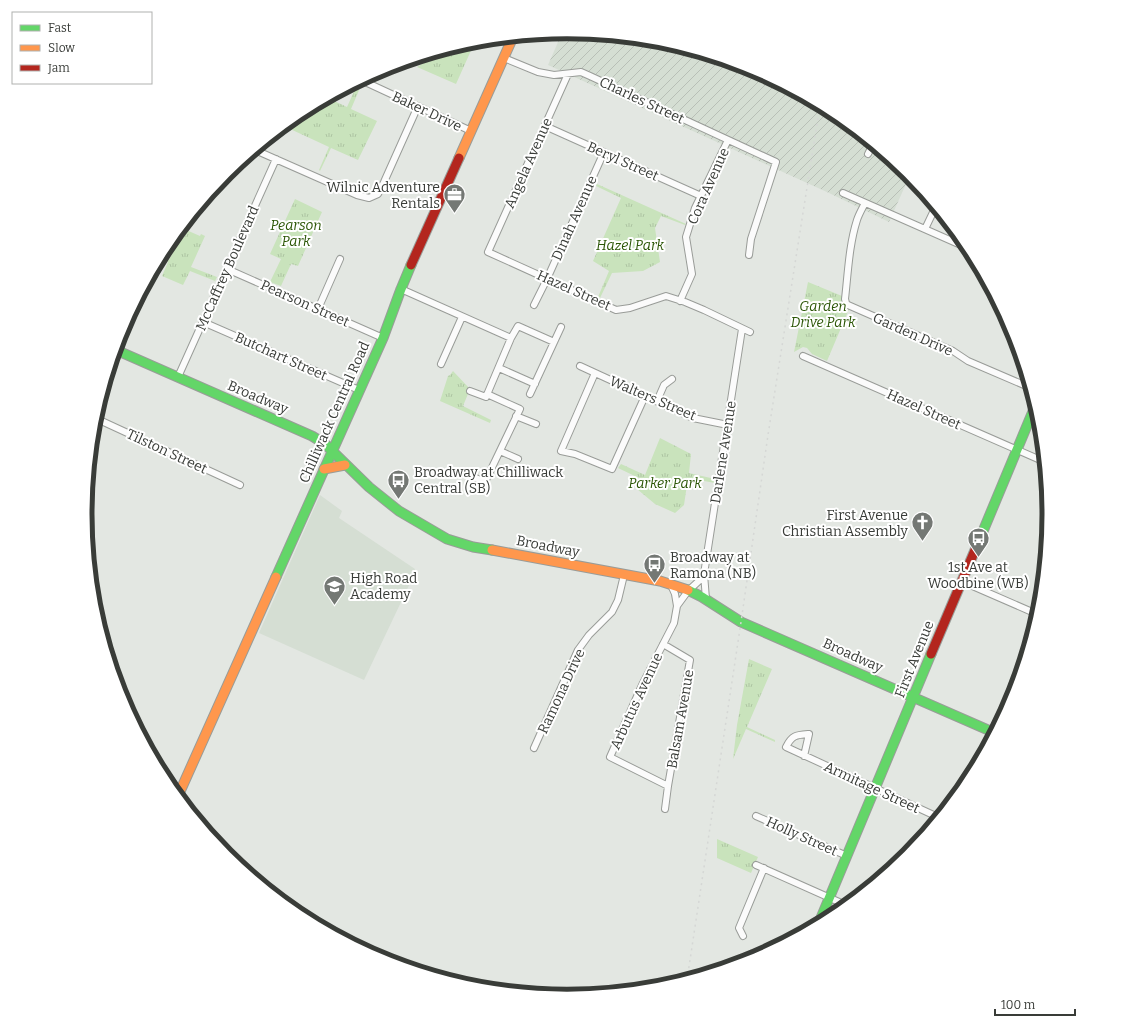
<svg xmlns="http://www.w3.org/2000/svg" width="1135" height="1029" font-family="Bitter,serif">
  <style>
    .built { fill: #d5ded3 }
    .industrial { fill: url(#industrial-furrows) }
    .park { fill: url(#park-tufts) }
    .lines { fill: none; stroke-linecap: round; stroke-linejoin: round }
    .street-casing { stroke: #999c98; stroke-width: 8 }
    .fast-casing { stroke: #999c98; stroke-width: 11 }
    .slow-casing { stroke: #999c98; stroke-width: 11 }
    .jam-casing { stroke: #999c98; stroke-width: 11 }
    .street { stroke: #fbfbfb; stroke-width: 6 }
    .fast { stroke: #63d668; stroke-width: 9 }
    .slow { stroke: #ff974d; stroke-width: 9 }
    .jam { stroke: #b3261e; stroke-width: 9 }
    .rail { stroke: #d5d7d5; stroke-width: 1.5; stroke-dasharray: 2 4; stroke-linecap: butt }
    .labels { text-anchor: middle; stroke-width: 4; stroke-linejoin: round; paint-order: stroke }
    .street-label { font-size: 14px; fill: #393c38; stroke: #fff }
    .poi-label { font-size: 14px; fill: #393c38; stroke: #fff; text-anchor: start }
    .park-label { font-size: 14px; font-style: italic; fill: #2b5606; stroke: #fff }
    .rim { fill: none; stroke: #393c38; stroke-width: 5 }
  </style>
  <defs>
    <pattern id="industrial-furrows" width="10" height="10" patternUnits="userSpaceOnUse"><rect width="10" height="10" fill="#d5ded3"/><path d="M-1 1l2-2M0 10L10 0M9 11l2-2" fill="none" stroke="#b8bfb6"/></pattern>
    <pattern id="park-tufts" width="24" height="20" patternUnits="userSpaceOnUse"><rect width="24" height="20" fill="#c9e3bc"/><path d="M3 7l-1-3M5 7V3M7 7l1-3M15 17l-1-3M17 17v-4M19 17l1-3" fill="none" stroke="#adc4a2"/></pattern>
  </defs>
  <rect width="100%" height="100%" fill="#e3e7e2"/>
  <path class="built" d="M320,495l22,16 -3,7 76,51 -3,10 -48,101 -105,-47z"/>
  <path class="industrial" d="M568,32l94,9 90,28 84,44 74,62 -21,47 -60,-29 -281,-128 14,-32z"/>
  <path class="park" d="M471,42l-2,4h4l-17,38 -39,-17c15,-9 32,-22 49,-22l1,-2z
    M356,87l4,1 -9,21 26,12 -19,39 -27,-12 -11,23 -1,-1 10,-23 -41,-19 5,-9 7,-6 28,-15 19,9z
    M597,184l89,40 -1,1 -24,-9 -6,12 5,34 -17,9 -31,2 -12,25 -2,-1 11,-26 -16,-10 28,-63 -25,-12z
    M295,199l27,13 -24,54 -7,-2 -10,22 -11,-4 11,-23 -11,-5z
    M184,229l16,7 1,-2 4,2 -14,31 26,10 -2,4 -25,-10 -7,14 -21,-9 6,-14 -8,-4 1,-1 8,3z
    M808,282l34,14c-1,7 2,9 7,13l-22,52 -15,-7 -5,-6 -4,-1 -9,5z
    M453,371l17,18 -7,17 28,14 -1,3 -50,-22 8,-25 2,-1z
    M660,438l31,16 -2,19 26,6v4l-27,-5 -4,27 -9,8 -20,-9 -18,-15 4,-10 -23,-11 3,-4 24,11z
    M749,659l23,10 -25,58 28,13v2l-29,-13 -13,30 4,-34z
    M717,839l41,18 -7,16 -34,-15z"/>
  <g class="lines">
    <defs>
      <path id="street" d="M504,58l34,14 16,3 27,-3 9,4 186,86 -25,77 -2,16
        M568,74l-80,178 128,58 14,-2 36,-12 19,6 19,8 46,22
        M361,80l110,51
        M545,126l156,70
        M255,150l102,45 12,3 9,-4 6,-12 34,-76
        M868,154l5,-10
        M843,193l127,56
        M865,203c-3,6 -6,11 -8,17 -8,25 -9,53 -12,79l1,4 2,2 105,46 15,10 63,27
        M925,229l11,-23
        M227,269l156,69
        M401,289l110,49
        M680,301l12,-27 -6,-37 9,-29 33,-68
        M534,305l13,-26 57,-127
        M318,309l22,-50
        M203,322l156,68
        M803,356l242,106
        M441,364l21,-47
        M580,366l113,52 35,7
        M499,368l36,16
        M595,373l-34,78 14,3 37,15 33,-73
        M178,377l98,-218
        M470,391l16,6 25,-59 7,-12 36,16
        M530,394l31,-67
        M657,401l7,-16 8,-6
        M516,416l20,8
        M95,418l145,67
        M500,451l18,8
        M471,476l14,6 35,-73 -33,-15
        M961,581l78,34
        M671,585l4,9 2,12
        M706,599l-2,-25 38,-245
        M663,644l27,16 -22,126 -3,23
        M534,748l44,-98 11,-15 23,-23 6,-12 6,-25
        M804,756l5,-22c-13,1 -17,1 -23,13l154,71
        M668,786l-58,-29 33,-74 31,-60 3,-17 11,-15 13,-12 3,-5
        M756,816l91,40
        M756,865l92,41
        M743,936l-4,-8 25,-60"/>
      <path id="fast" d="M116,350l196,86 13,8 44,43 30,24 48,28 26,8 19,3
        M981,536l55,-132
        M276,577l107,-239 18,-49 10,-24
        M688,590l14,7 39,25 254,111
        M818,925l113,-271"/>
      <path id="slow" d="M459,158l54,-121
        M324,469l21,-4
        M492,550l168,31 28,9
        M178,796l98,-219"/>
      <path id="jam" d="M411,265l48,-107
        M931,654l50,-118"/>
    </defs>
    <use href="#street" class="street-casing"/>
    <use href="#fast" class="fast-casing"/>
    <use href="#slow" class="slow-casing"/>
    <use href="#jam" class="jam-casing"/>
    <use href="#street" class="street"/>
    <use href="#fast" class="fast"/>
    <use href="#slow" class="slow"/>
    <use href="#jam" class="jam"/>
    <path class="rail" d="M687,980l54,-358 27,-187 52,-330"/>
  </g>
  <defs>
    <symbol id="office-pin" viewBox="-11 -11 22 30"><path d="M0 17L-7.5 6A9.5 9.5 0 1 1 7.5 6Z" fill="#747874" stroke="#fff"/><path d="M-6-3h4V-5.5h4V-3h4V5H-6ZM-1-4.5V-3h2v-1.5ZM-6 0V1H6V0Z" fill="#fff"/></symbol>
    <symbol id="bus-pin" viewBox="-11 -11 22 30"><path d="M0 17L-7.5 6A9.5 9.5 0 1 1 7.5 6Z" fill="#747874" stroke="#fff"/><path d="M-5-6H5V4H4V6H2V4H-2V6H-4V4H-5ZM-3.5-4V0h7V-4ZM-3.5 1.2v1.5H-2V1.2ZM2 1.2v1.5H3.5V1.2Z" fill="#fff"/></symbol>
    <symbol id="church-pin" viewBox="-11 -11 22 30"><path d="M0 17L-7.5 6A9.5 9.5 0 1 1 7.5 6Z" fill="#747874" stroke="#fff"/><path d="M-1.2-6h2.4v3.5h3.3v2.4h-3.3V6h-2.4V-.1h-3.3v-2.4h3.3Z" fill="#fff"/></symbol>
    <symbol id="school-pin" viewBox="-11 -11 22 30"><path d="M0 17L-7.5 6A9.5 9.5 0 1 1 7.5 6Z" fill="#747874" stroke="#fff"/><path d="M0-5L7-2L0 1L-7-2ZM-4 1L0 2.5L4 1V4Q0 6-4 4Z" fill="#fff"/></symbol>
  </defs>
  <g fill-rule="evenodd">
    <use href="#office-pin" x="442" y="182" width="25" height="34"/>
    <use href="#bus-pin" x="386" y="468" width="25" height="34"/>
    <use href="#church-pin" x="910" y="510" width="25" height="34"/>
    <use href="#bus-pin" x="966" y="526" width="25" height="34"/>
    <use href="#bus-pin" x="642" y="552" width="25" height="34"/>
    <use href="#school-pin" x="322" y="574" width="25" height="34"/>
  </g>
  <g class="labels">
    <g class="street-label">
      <text transform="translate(642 100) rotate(25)" y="5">Charles Street</text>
      <text transform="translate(427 111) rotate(25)" y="5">Baker Drive</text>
      <text transform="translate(623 161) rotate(24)" y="5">Beryl Street</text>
      <text transform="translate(528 163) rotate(-66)" y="5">Angela Avenue</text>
      <text transform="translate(708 186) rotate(-66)" y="5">Cora Avenue</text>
      <text transform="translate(574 218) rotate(-66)" y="5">Dinah Avenue</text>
      <text transform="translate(227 268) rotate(-66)" y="5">McCaffrey Boulevard</text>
      <text transform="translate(574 290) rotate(24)" y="5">Hazel Street</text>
      <text transform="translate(305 303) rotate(24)" y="5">Pearson Street</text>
      <text transform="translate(913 334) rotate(24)" y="5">Garden Drive</text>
      <text transform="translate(281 356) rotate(24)" y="5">Butchart Street</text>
      <text transform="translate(258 397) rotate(23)" y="5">Broadway</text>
      <text transform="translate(653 398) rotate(23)" y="5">Walters Street</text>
      <text transform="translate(924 409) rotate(24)" y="5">Hazel Street</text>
      <text transform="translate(334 412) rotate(-66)" y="5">Chilliwack Central Road</text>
      <text transform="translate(167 451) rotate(25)" y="5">Tilston Street</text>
      <text transform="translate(723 452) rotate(-81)" y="5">Darlene Avenue</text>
      <text transform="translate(548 546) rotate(11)" y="5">Broadway</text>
      <text transform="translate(853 655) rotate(24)" y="5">Broadway</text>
      <text transform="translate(914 659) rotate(-68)" y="5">First Avenue</text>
      <text transform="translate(561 691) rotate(-65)" y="5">Ramona Drive</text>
      <text transform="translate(636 701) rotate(-65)" y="5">Arbutus Avenue</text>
      <text transform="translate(680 719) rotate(-80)" y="5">Balsam Avenue</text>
      <text transform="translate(872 787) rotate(25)" y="5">Armitage Street</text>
      <text transform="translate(802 836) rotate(24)" y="5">Holly Street</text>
    </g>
    <g class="poi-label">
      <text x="440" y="192" text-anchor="end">Wilnic Adventure<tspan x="440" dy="16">Rentals</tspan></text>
      <text x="414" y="477">Broadway at Chilliwack<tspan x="414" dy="16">Central (SB)</tspan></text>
      <text x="908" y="520" text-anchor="end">First Avenue<tspan x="908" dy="16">Christian Assembly</tspan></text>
      <text x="670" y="562">Broadway at<tspan x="670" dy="16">Ramona (NB)</tspan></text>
      <text x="978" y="572" text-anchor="middle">1st Ave at<tspan x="978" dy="16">Woodbine (WB)</tspan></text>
      <text x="350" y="583">High Road<tspan x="350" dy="16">Academy</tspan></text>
    </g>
    <g class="park-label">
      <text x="296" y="230">Pearson<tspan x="296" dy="16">Park</tspan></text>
      <text x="630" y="250">Hazel Park</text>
      <text x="823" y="311">Garden<tspan x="823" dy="16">Drive Park</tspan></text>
      <text x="665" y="488">Parker Park</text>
    </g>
  </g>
  <path d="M0 0H1135V1029H0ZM92 514a475 475 0 1 1 950 0a475 475 0 1 1-950 0Z" fill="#fff" fill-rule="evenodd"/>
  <path class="rim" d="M92 514a475 475 0 1 1 950 0a475 475 0 1 1-950 0Z"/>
  <rect x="12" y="12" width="140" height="72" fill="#ffffff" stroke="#b0b1af"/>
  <rect x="20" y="25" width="20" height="6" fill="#63d668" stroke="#b0b1af"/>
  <text x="48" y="32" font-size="12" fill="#393c38">Fast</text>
  <rect x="20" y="45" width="20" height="6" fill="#ff974d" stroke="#b0b1af"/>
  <text x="48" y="52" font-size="12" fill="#393c38">Slow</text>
  <rect x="20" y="65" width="20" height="6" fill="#b3261e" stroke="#b0b1af"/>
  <text x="48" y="72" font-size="12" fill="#393c38">Jam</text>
  <path d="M995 1009v6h80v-6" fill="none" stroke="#393c38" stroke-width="2"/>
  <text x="1001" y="1009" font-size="12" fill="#393c38" stroke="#ffffff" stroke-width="3" paint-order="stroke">100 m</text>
</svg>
